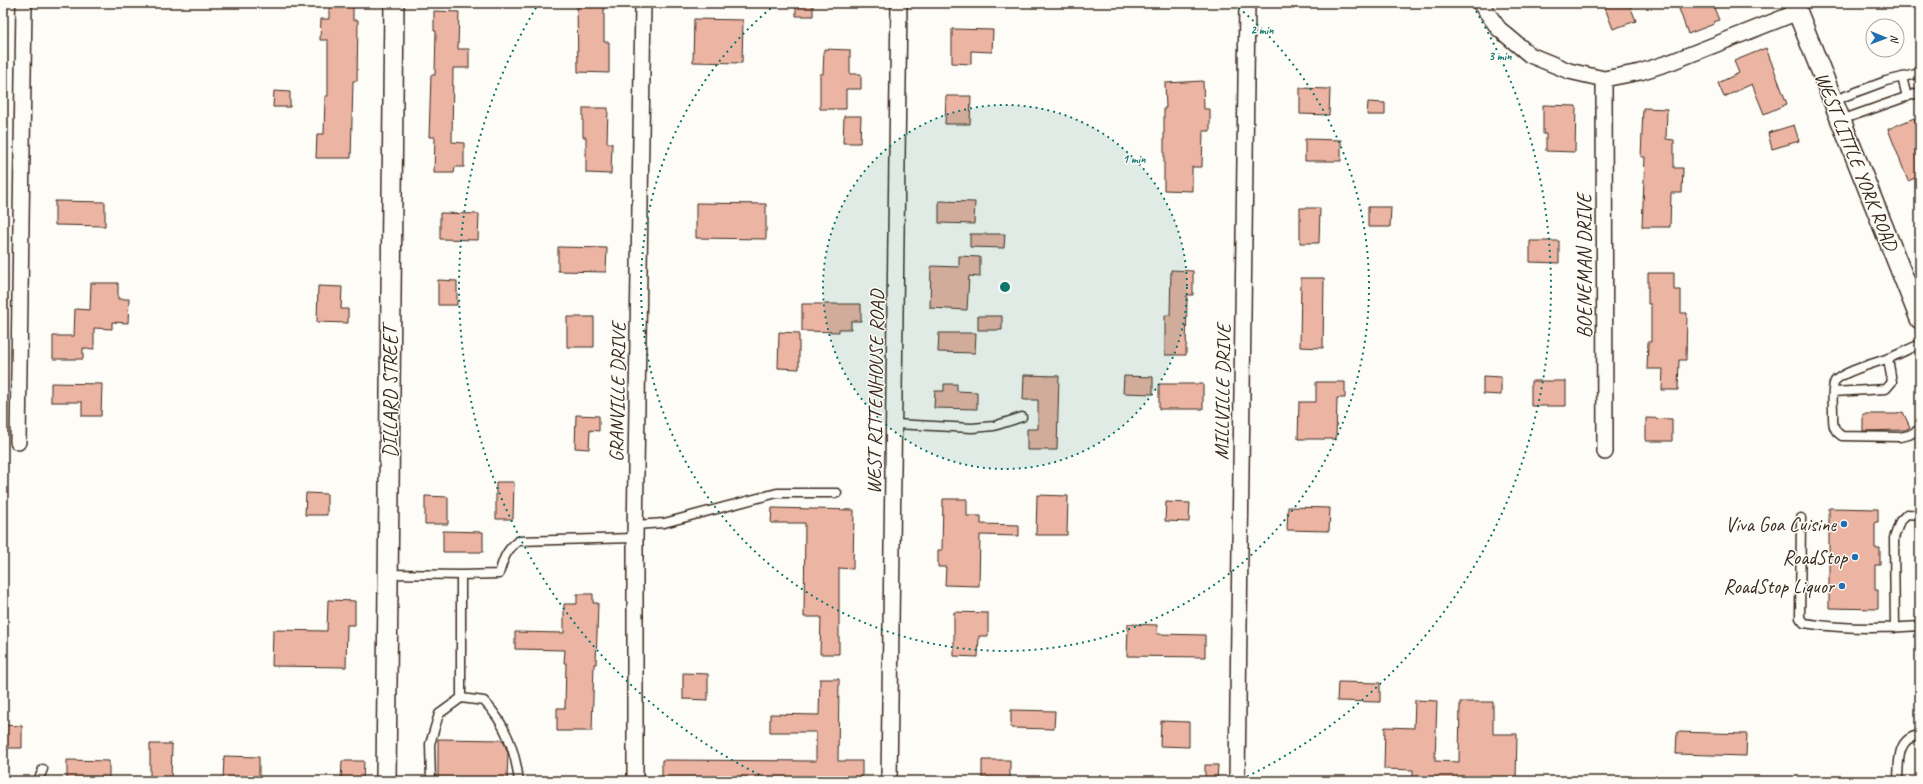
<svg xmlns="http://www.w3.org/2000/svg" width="1923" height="784" font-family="Caveat,sans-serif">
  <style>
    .building { fill: #ecb4a2; stroke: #3b2a1e }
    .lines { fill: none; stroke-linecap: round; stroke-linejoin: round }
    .service-casing { stroke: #3b2a1e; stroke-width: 11 }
    .minor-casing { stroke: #3b2a1e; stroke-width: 18 }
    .tertiary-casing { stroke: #3b2a1e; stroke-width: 22 }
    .service { stroke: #fdfcf7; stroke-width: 8 }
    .minor { stroke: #fdfcf7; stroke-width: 15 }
    .tertiary { stroke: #fdfcf7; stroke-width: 19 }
    .ring { fill: none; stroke: #0f766e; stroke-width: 2; stroke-dasharray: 2 4 }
    .poi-dot { fill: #1f6fb2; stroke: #fdfcf7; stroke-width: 1.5 }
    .labels { text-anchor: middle; stroke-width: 3; stroke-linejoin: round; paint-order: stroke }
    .street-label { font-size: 20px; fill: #3b2a1e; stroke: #fdfcf7 }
    .poi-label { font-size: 20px; fill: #3b2a1e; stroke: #fdfcf7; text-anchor: end }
    .centre { fill: #0f766e; stroke: #fdfcf7; stroke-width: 2 }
    .ring-label { font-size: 12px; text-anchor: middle; font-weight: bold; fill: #0f766e; stroke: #fdfcf7; stroke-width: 3; stroke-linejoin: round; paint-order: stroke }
  </style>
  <rect width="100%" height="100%" fill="#fdfcf7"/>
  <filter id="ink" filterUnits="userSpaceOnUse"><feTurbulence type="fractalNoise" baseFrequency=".025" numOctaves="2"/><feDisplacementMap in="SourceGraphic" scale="8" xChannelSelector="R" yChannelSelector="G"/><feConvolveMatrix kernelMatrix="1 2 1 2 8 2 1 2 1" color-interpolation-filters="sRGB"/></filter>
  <g filter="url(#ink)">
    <path class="building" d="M329,3h24v17h5l-1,61h-4l-2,77h-35l1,-24h7l1,-38h3v-56h-8l1,-21h8z
      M577,3h27v39h5v31l-31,-1z
      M796,3h17v13h-17z
      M1603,3h26l7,18 -23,8z
      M1677,3h35l7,17 -5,2v2l-26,10z
      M434,11l25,1 -1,37h11v19h-16l-1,74 12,1v24h-9l-1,6h-20l1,-36h-6l2,-62h4l1,-44h-2z
      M694,19l49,1 -1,43 -49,-1z
      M952,29l41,1 -1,22 -21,-1v13l-19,-1z
      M1766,48l21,56 -23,10 -12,-30 -28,13 -6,-14 21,-10 -5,-12z
      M824,49l26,1v24h11v15h-15v20h-26v-35h3z
      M1203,81l1,28h6v22h-7l-1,36h-10v24l-28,-1v-82h2l-1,-25z
      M1300,88l30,1 -1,26 -29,-1z
      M274,91l16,1v15h-17z
      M946,96h25l-1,28h-25z
      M1368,102l17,1v12h-18z
      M1543,105l33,1 -1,46 -29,-1v-17h-3z
      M583,108h25l-1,35h5l-1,31 -25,-1v-36h-3z
      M1643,108l24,1 -1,30 8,1v28h9l-1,25h-11l-1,34h-28l3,-70h-4z
      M844,116h17l-1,27h-17z
      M1914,118l6,15v43l-12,5 -20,-52z
      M1794,125l5,16 -27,8 -4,-16z
      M1305,139l36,1v21h-36z
      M55,201l50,1v24l-50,-1z
      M939,201l36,1 -1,22 -35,-1z
      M696,203l70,1v35l-70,-1z
      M1368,207h23l-1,20h-22z
      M1300,208h20l-1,35h-19z
      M440,213l39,1 -1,26 -38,-1z
      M970,234h35l-1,14 -34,-1z
      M1530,241h29v22l-29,-1z
      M558,247l49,1 -1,24 -48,-1z
      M959,256l21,1v20l-11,-1 -2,34 -37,-2 1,-42 28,1z
      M1171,270l22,1v24h-6l-1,60h-21v-40h5z
      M1648,273h26v17h7v23h6l-1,47h-7l-1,30h-16l1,-21h-16l1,-27h3v-38h-3z
      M1301,278h23l-1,70 -23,-1z
      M438,280l19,1v24h-19z
      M91,283h27v16h11l-1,24 -16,-1v7l-18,-1v21l-11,-1v11h-30v-23h21l1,-27 15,1z
      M318,286l24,1 -1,22h7v14l-31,-1z
      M802,304h59v17h-10v8h-12v3l-37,-1z
      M978,316h24v14h-24z
      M567,317h27v30h-27z
      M779,332l20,1v36l-21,-1z
      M939,333h37l-1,20 -37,-1z
      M1024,375l35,1 -2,74h-30v-21h11v-29h-15z
      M1124,376l29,1v17l-30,-1z
      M1483,376l18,1v18l-18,-1z
      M1531,381h35v25h-35z
      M1316,382h29v16h-8l-1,41h-38l1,-37h17z
      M51,383l51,1 -1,32h-19v-14h-31z
      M944,384h13v7l20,1v17l-43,-1 1,-17h9z
      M1159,384h44v25h-44z
      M1903,412l7,15 -5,3 -42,1v-17h34z
      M576,415l23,1v15l-9,-1 -1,19 -14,-1z
      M1646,418l26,1v22h-26z
      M496,482h18l-1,37h-17z
      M306,493l21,1v21h-22z
      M1037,495l31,1 -1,39h-31z
      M425,496l23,1v27h-23z
      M943,499h24v17h14v8l38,1v11l-39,-1 -1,51 -34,-1 1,-18h-8v-17h4z
      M1166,502l24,1 -1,19 -24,-1z
      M1288,507l42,1 -1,23 -42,-1z
      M772,508l82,2 -1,59 -14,-1v86h-19l1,-37h-17l1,-94h-34z
      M1829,508l49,1v13h-3v26h5v17h-5v25h3v19l-49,-1z
      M443,531l40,1v20h-40z
      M577,594h16v9h5l-2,61h-2l-2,67h-35v-23h8l1,-45h-2l1,-13 -50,-1v-17l49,1v-29h13z
      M328,600l27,1v24h-8l-1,42 -74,-1 1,-36 54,1z
      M954,612l34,1v23h-9l-1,21 -24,-1z
      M1128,624l29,1v9l48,1v22l-78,-1z
      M683,673l25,1v26l-25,-1z
      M820,679h19l-1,82h24v20h-200v-21l154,1v-29h-46v-18l49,1z
      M1338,682l42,1v19l-43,-1z
      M1415,700l22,1 -2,60 24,1 1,-60h33v32h24l-1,47h-103v-11l-29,-1 1,-42 29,1z
      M1011,710l44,1 -1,18 -43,-1z
      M1161,721l28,1v25l-29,-1z
      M3,725l19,1v22h-19z
      M1677,732l70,2 -1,22 -70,-2z
      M438,739l65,1 5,13 -1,28h-69z
      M150,744h22l-1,37h-21z
      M224,756l35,1v24h-36z
      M67,760l42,1v20h-42z
      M982,760h28v19l-28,-1z
      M342,761h22l-1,20h-22z
      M1205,765h13l-1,16h-12z"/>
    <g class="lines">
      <defs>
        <path id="service" d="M1902,77l5,20
          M1832,101l54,-20 34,-8
          M1841,120l79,-28
          M1920,344c-9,4 -19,9 -28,13 -13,5 -49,14 -57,24 -4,7 -2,22 -2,31 0,10 -1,18 9,24l58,1 9,-2 11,-6
          M1833,392l53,-3 6,-7 -4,-24
          M895,424l77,4 22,-2 28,-9
          M1801,518l-1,100 4,5c37,6 78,6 116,3
          M635,525l29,-2 113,-30h60
          M389,574l72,1v123
          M461,575l38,-1c4,-14 7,-24 19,-33l117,-3
          M1895,628l-1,-90 6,-17 7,-7 13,1
          M38,781l5,-12
          M431,781l-1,-37 9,-30 22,-16 23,3c22,23 31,49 35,80
          M1898,781c1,-19 -2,-43 22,-46"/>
        <path id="minor" d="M1480,3l19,26 31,26 39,16 35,8 36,-7 31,-10 127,-50
          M1604,79l1,373
          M18,442l6,-439
          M635,781v-243l8,-535
          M889,781l10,-778
          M1237,781l10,-778"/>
        <path id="tertiary" d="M1794,3l126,316
          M386,781l8,-778"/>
      </defs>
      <use href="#service" class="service-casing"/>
      <use href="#minor" class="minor-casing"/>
      <use href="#tertiary" class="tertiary-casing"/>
      <use href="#service" class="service"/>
      <use href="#minor" class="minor"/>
      <use href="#tertiary" class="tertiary"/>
    </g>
  </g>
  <circle cx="1005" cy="287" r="182" fill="#0f766e" fill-opacity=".12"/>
  <g class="ring">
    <circle cx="1005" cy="287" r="182"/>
    <path d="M1234 4A364 364 0 1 1 776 4"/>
    <path d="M770 780A546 546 0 0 1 537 6M1473 6A546 546 0 0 1 1240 780"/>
  </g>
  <g class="poi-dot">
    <circle cx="1844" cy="524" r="4"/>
    <circle cx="1855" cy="557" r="4"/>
    <circle cx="1842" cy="586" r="4"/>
  </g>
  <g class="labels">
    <g class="street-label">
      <text transform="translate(1857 161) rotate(68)" y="7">WEST LITTLE YORK ROAD</text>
      <text transform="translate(1584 266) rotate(-90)" y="7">BOENEMAN DRIVE</text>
      <text transform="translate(390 392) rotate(-90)" y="7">DILLARD STREET</text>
      <text transform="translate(617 392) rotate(-89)" y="7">GRANVILLE DRIVE</text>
      <text transform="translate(875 392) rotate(-89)" y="7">WEST RITTENHOUSE ROAD</text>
      <text transform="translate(1222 392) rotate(-89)" y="7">MILLVILLE DRIVE</text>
    </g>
    <g class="poi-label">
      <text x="1836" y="531">Viva Goa Cuisine</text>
      <text x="1847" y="564">RoadStop</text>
      <text x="1834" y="593">RoadStop Liquor</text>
    </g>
  </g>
  <circle cx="1005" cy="287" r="6" class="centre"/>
  <g class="ring-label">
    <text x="1262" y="34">2 min</text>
    <text x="1500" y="60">3 min</text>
    <text x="1134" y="163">1 min</text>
  </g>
  <rect width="1923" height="784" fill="none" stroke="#fdfcf7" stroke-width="16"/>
  <rect x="8" y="8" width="1907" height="768" fill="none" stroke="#3b2a1e" stroke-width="1.5" filter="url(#ink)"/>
  <g transform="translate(1885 38) rotate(91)"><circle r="19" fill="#fdfcf7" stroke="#afa8a0"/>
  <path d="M0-3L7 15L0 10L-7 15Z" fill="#1f6fb2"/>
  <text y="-6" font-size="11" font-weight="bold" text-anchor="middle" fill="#3b2a1e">N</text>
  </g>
</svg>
